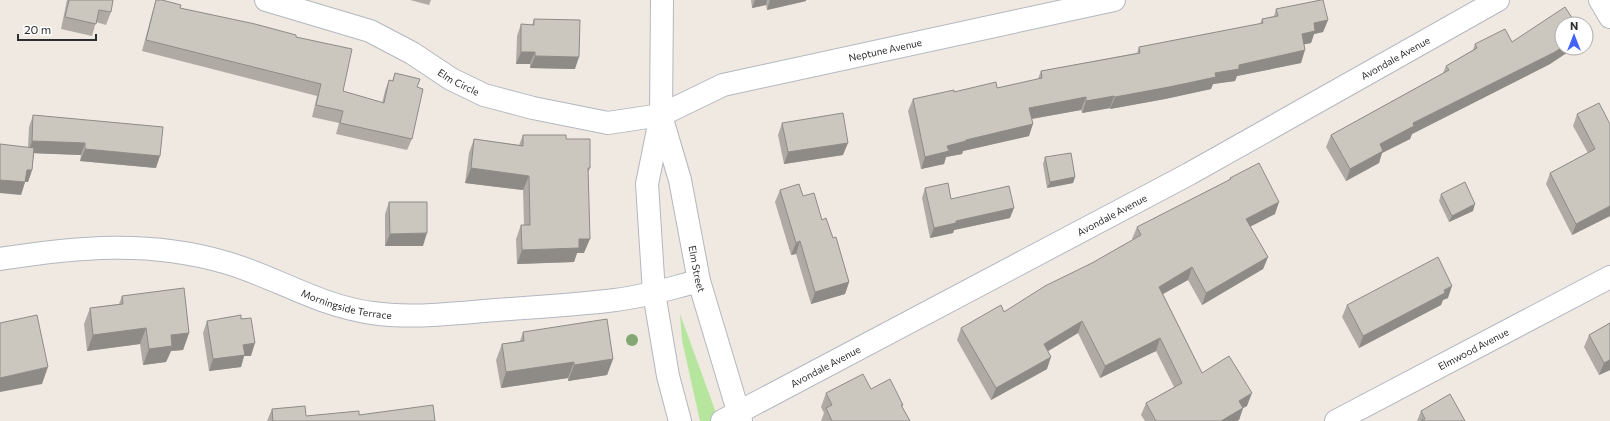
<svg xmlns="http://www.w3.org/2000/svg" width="1610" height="421" font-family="Commissioner,sans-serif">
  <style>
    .green { fill: #b6e59e }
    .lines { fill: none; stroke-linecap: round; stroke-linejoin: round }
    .street-casing { stroke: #b4b7c1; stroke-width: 24 }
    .secondary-casing { stroke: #b4b7c1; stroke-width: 24 }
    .street { stroke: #fff; stroke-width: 22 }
    .secondary { stroke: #fff; stroke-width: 22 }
    .tree { fill: #84a574 }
    .wall { fill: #afaba4 }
    .shaded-wall { fill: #8e8b86 }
    .building { fill: #cbc7bf; stroke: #8e8b86 }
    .labels { text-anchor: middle; stroke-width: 4; stroke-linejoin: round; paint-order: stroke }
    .street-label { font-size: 10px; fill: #2e2e2e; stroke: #fff }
  </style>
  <rect width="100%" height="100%" fill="#efe9e1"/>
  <path class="green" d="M680,314l39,107h-19l-18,-81z"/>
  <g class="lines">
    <defs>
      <g id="street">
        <path id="s1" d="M266,0l104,31 42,22 39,26 33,16 49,13 75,15 53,-8 62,-30 391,-85"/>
        <path d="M1600,0l10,17"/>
        <path id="s2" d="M0,259c77,-12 148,-19 224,3 50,14 95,44 148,51 41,6 84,0 125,-3 39,-3 79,-5 118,-10 28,-3 56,-12 84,-19"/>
        <path id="s3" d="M722,421l467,-247 309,-174"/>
        <path id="s4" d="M1336,421l274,-144"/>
      </g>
      <g id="secondary">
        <path d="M662,0l-1,115 -14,69 7,109 14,83 12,45"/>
        <path id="s5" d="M662,119l18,61 19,101 42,140"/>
      </g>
    </defs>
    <use href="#street" class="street-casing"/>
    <use href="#secondary" class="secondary-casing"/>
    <use href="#street" class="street"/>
    <use href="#secondary" class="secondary"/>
  </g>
  <circle class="tree" cx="632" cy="340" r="6"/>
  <path class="wall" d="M67,0h46l-2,12 -5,13 -10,-3 -4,14 -31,-7z
    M156,0l24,8 116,29 47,54 39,12 3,-12 4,-11 3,1 3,-8 22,14 -5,52 -5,11 -71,-16 3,-11 -27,-6 5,-21 -175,-45 11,-41z
    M410,0h21l-2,5z
    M751,0h55v1l-39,9 -1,-5 -14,3z
    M1276,9l52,11 -5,12 -9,2 -3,9 -7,1 -3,19 -64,13 -2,5 -22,3 -2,5 -46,10 -55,10v-1l-28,5 -1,-3 -49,9 -3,17 -66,15 -1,3 -16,3 -2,7 -23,5 -13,-58 5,-12 41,-7 43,-4 41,-9 3,-8 96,-18 2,-6 121,-23 2,-5 12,-3z
    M534,19l41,50 -45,-1v-4h-14l1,-28 4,-12 11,1z
    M1512,42l50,6h12l-24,16 -138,70 -2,5 -28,14 -3,10 -33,18 -20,-34 5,-12 112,-62 3,-7 27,-16 2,-6z
    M1577,114l33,10v92l-38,19 -26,-51 4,-11 38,-20 -15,-27z
    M33,115l123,53 -76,-7 1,-6 -47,-2 -2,17 -4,12h-3l-4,13 7,-48 1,-20z
    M782,123l61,32 -59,9 -6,-29z
    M523,135l43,4 24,29 -2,5 -4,80h-7l-3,9 -57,2 -1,-25 5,-14h3l-1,-35 -58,-7 4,-30 5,-14 45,6z
    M1045,157l30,20 -2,6 -26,5 -4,-24z
    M1230,178l45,36 -25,12 18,31 -5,12 -61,36 -14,-25 -25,14 39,79 45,33 -4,2 -4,12 -2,1h-92l-4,-6 5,-12 28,-16 -18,-36 -56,27 -22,-45 -30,18 -1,18 -56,31 -34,-60 4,-12 43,-16 88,-49 41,-23 -1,-1 5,-12 92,-47z
    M925,188l26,11 59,19 -56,12 -1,3 -23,5 -8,-40z
    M780,190l23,6 19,24 11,18 16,44 -4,12 -34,10 -15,-50 -5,1 -16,-53z
    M1441,194l32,17 -24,11 -10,-21z
    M389,202l34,44h-38v-32z
    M122,296l67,37 -6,17 -12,1 -5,11 -23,3 -3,-21 -53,7 -3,-27 6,-16 29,-4z
    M1448,298l-5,2 -2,5 -82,43 -17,-31 5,-12z
    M241,319l10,37h-7l-3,11 -32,4 -6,-38 4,-12z
    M1610,323v47l-11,5 -15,-28 5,-12z
    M523,332l90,27 -6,16 -39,6v-3l-67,10 -5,-28 6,-16 18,-3z
    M871,389l32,16 -1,1 8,15h-89l3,-8 -3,-6 5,-14z
    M272,409l34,7 53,-1 76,6h-168z
    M1421,411l44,10h-48z"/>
  <path class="shaded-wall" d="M755,0h12l-1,5 -14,3z
    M770,0h36v1l-39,9z
    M1328,20l-5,12 -9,2 -3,9 -14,3 5,-12 12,-11z
    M1562,47v1h12l-24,16 -138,70 -2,5 -28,14 -3,10 -33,18 4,-12 30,-25 33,-21z
    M1305,50l-4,13 -64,13 -2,5 -22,3 -2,5 -46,10 -55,10 5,-12 100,-24 24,-8z
    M521,52h14l-5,12h-14z
    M535,56l44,1 -4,12 -45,-1z
    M1114,96l-4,12 -28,5 4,-12z
    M1086,97l-5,13 -56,10 4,-12z
    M1033,124l-4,12 -66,15 -1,3 -16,3 -2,7 -23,5 4,-12 22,-11 19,-6z
    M32,141l53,2 -4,12 -53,-2z
    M848,143l-5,12 -59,9 4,-12z
    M85,149l75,7 -4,12 -76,-7z
    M471,168l58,8 -6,14 -58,-7z
    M27,170h5l-4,12h-6z
    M1075,177l-2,6 -26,5 3,-6z
    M0,180l25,2 -4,13 -21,-2z
    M1279,202l-4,12 -33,17 4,-12z
    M1475,204l-2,7 -24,11 3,-6z
    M1610,206v10l-38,19 4,-11z
    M1014,208l-4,10 -56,12 -1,3 -23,5 4,-10 22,-7z
    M427,233l-4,13h-38l5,-12z
    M579,239h11l-6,14h-7l-3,9 -57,2 5,-14z
    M800,241l-4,13 -5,1 5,-12z
    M1268,257l-5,12 -61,36 4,-12z
    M1192,267l-4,13 -34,19 5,-12z
    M849,282l-4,12 -34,10 4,-12z
    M1452,286l-4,12 -5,2 -2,5 -82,43 4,-12z
    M1082,321l-4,12 -38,23 4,-12z
    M146,328l-6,16 -53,7 6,-16z
    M189,333l-6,17 -12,1 -5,11 -23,3 6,-16 22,-14z
    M1160,338l-4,13 -56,27 5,-12z
    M255,343l-4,13h-7l-3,11 -32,4 4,-12 30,-14z
    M1051,357l-4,12 -56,31 5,-12z
    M613,359l-6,16 -39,6 6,-16z
    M1610,360v10l-11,5 5,-12z
    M574,362l-6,16 -67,10 5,-16z
    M48,367l-6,17 -42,8v-14z
    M1252,393l-5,13 -4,2 -4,12 -2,1h-16l18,-20z"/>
  <path class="building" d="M69,0h44l-2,12 -12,-2 -3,14 -31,-7z
    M156,0h6l19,5 -1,3 75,16 41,11v2l56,12 -9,42 41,12 5,-23 4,1 2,-8 25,6 -3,8 6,2 -11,50 -72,-16 3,-12 -27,-6 5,-21 -175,-44z
    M1321,0h2l5,20 -14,3 1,8 -13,3 3,16 -66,15v4l-24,4 1,4 -47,10 -54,10 -1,-1 -28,5v-4l-57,11 4,16 -67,16v1l-19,5 2,5 -24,6 -12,-58 41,-9v2l42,-10 1,6 45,-10 -1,-7 99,-18 -1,-6 124,-24 -1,-4 16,-3 -2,-7z
    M1565,7l11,17h-14v23l-7,5 -142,71 1,3 -34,18 3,7 -33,18 -19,-34 118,-65 -3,-4 31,-18 -2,-4 30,-15 7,13z
    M534,19l46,1 -1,37 -44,-1v-4h-14v-28l13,1z
    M1599,103l11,21v82l-34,18 -26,-51 45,-24 -18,-35z
    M843,113l5,30 -60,9 -6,-29z
    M33,115l130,12 -3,29 -75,-7v-6l-53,-2z
    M523,135h43v4h24v29h-2l2,71h-11v9l-57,2 -1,-25h9l-1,-49 -58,-8 3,-29 49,7z
    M0,144l34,4 -2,22h-5l-2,12 -25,-2z
    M1071,153l4,24 -25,5 -5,-25z
    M1259,163l20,39 -33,17 22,38 -62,36 -14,-26 -33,20 43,86 27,-17 23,37 -13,8 4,7 -22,13h-65l-10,-18 36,-20 -22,-45 -55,28 -23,-45 -38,23 7,13 -55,31 -35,-60 40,-23 3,7 41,-26 47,-23 49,-28 -4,-8 94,-48 -1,-1z
    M1465,182l10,22 -23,12 -11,-22z
    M948,183l3,16 58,-13 5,22 -58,13v2l-22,5 -9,-40z
    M799,184l4,12 11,-3 8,27 4,-2 7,20 3,-1 13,45 -34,10 -15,-51 -4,2 -16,-53z
    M389,202h38v31l-37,1z
    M1438,257l14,29 -8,4 1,3 -82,43 -16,-31z
    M184,288l5,45 -18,2 1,11 -23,3 -3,-21 -53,7 -3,-27 33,-4 -1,-8z
    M37,315l11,52 -48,11v-55z
    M241,315v4l10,-1 4,25 -12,2 2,10 -32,4 -6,-38z
    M607,319l6,40 -39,6v-3l-68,10 -4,-28 22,-3 -1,-9z
    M1610,323v37l-6,3 -15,-28z
    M863,374l8,15 19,-10 13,26h-2l9,16h-78l-6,-13 6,-3 -6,-12z
    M1450,394l15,27h-44l4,-2 -4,-8z
    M433,405l2,16h-162l-1,-12 33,-3 1,10 53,-5v4z"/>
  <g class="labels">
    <g class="street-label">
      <text dy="4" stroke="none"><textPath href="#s1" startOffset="655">Neptune Avenue</textPath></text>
      <text dy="4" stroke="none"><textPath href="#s3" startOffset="765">Avondale Avenue</textPath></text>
      <text dy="4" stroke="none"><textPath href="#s1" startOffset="211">Elm Circle</textPath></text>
      <text dy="4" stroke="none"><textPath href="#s3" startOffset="441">Avondale Avenue</textPath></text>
      <text dy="4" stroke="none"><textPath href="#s5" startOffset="154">Elm Street</textPath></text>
      <text dy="4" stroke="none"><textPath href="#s2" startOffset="356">Morningside Terrace</textPath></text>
      <text dy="4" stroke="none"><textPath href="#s4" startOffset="155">Elmwood Avenue</textPath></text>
      <text dy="4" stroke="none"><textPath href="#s3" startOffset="117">Avondale Avenue</textPath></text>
    </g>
  </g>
  <g transform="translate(1574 36)"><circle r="19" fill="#ffffff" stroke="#ababab"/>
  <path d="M0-3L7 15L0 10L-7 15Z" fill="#4264fb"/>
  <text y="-6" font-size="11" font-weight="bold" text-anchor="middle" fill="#2e2e2e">N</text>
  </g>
  <path d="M18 34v6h78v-6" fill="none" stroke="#2e2e2e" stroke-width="2"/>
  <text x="24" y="34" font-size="12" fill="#2e2e2e" stroke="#ffffff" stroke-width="3" paint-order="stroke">20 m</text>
</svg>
